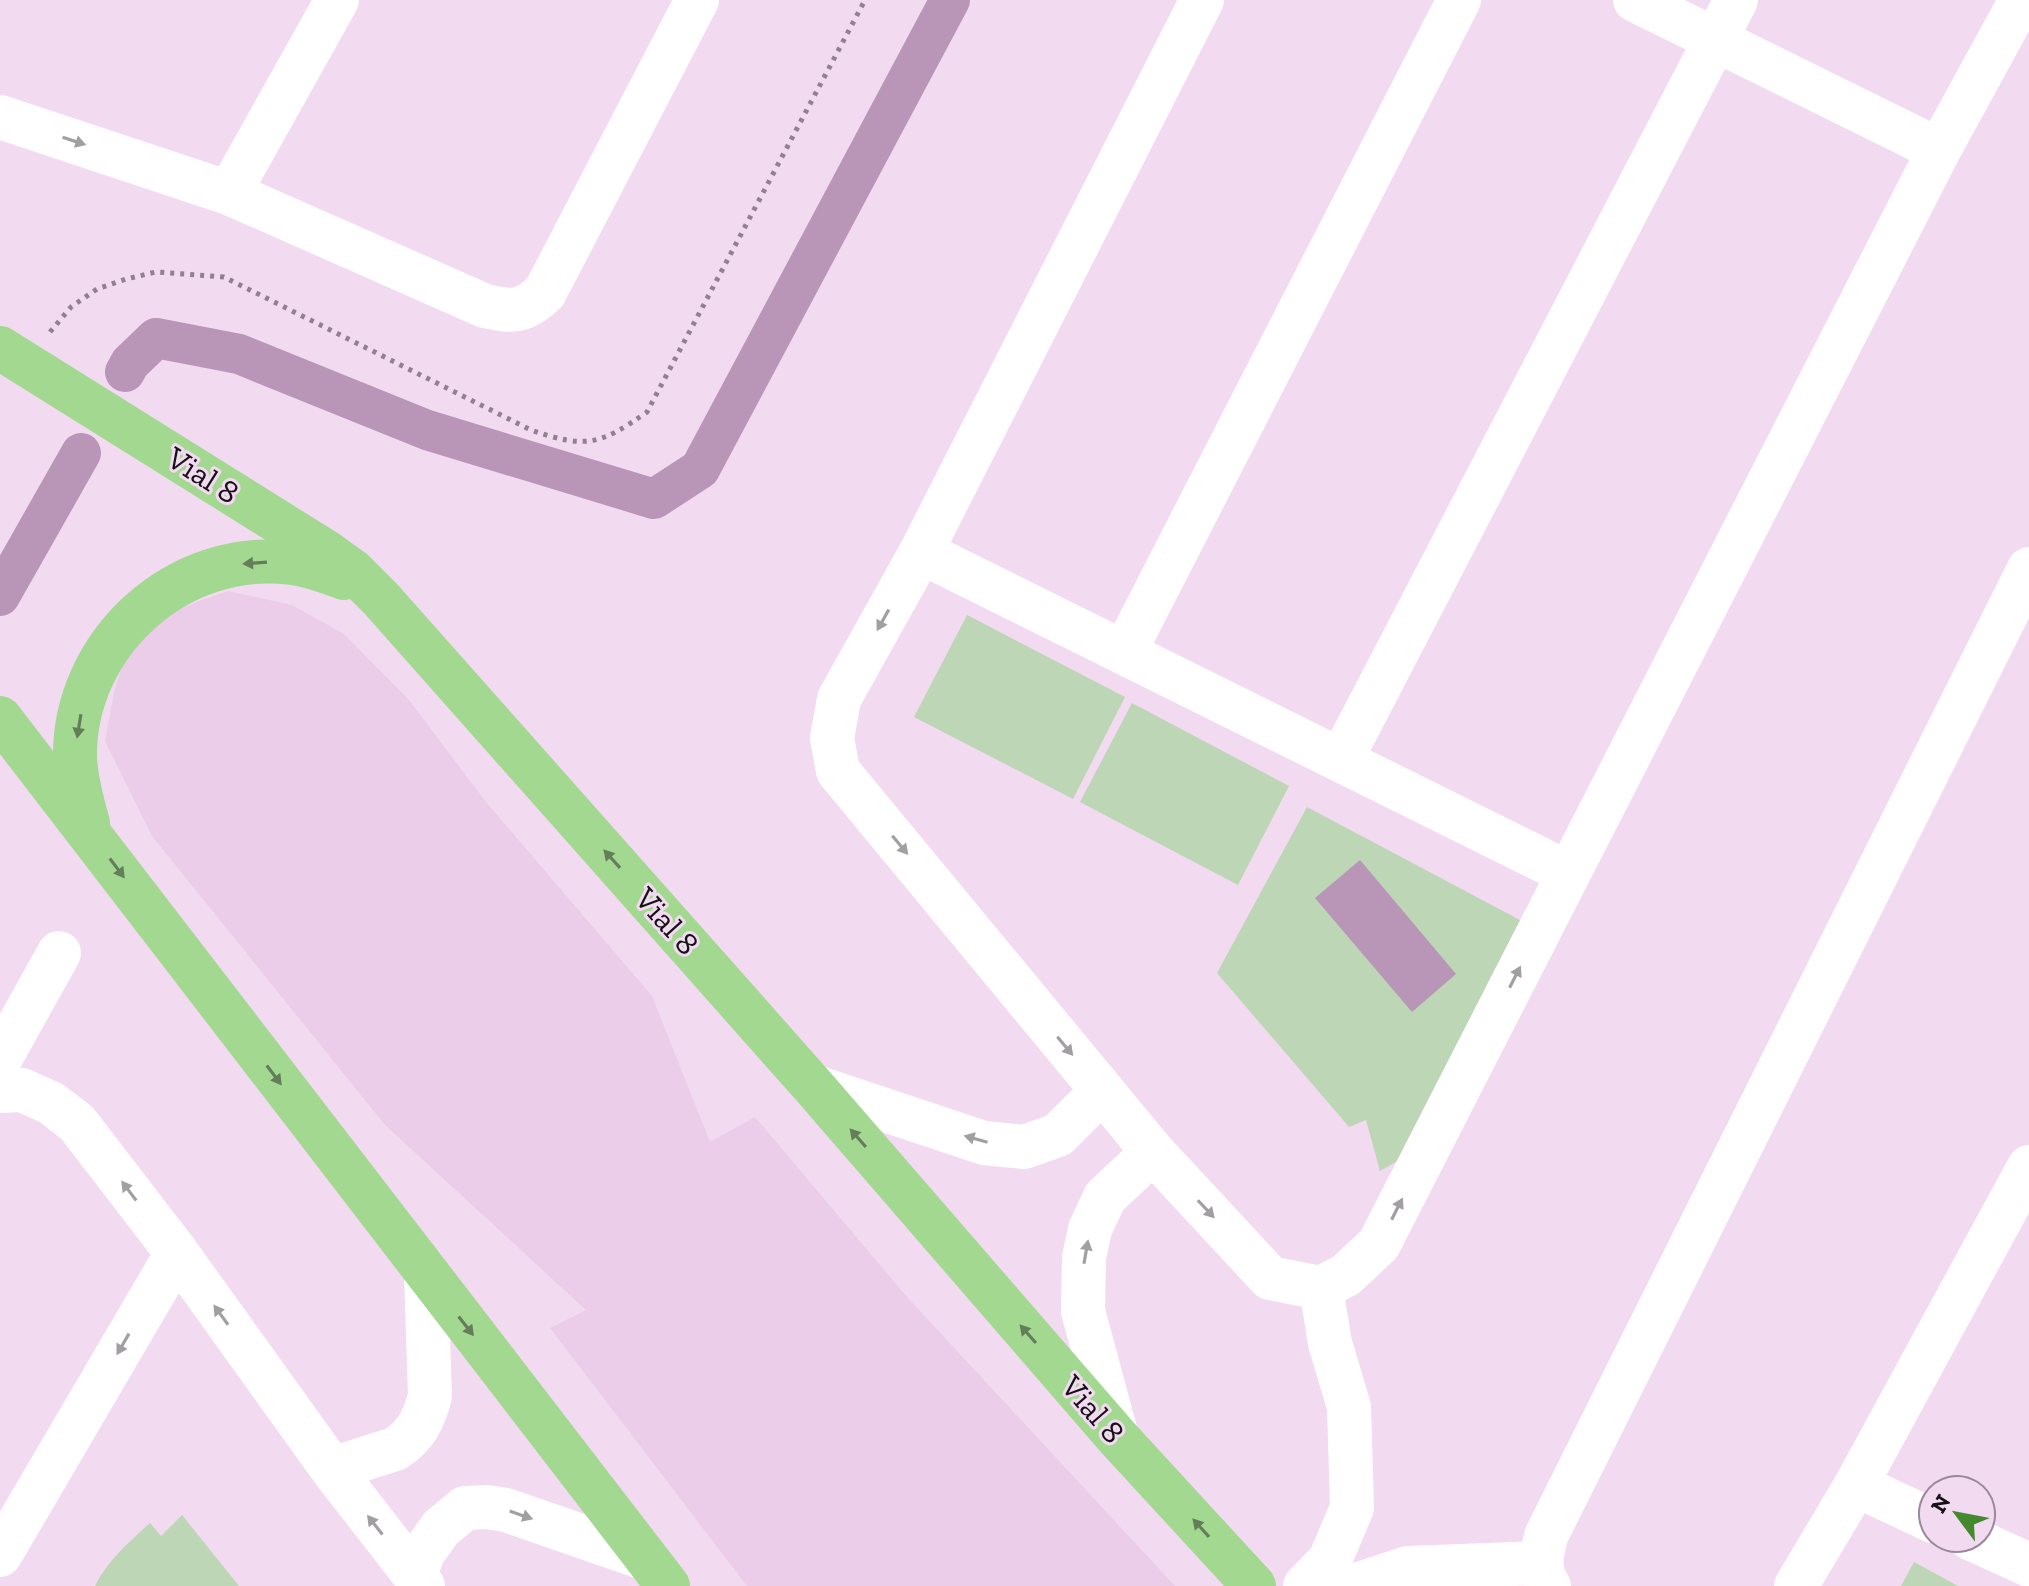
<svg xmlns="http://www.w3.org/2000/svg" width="2029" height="1586" font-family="'Zilla Slab',serif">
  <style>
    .built { fill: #ebcde9 }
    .green { fill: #bdd6b6 }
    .water { fill: #b995b7 }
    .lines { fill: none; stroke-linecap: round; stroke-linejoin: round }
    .canal { stroke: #b995b7; stroke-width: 40 }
    .path { stroke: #918090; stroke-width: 5; stroke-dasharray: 4 6; stroke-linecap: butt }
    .minor { stroke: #fff; stroke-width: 44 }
    .major { stroke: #a3d891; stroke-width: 44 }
    .oneway { fill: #a29fa2 }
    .oneway2 { fill: #647e5a }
    .labels { text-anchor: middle; stroke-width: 6; stroke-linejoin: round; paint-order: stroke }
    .street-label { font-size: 32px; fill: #171017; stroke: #f2daf1 }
  </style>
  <rect width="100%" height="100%" fill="#f2daf1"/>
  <path class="built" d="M228,591l64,14 52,29 65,66 77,102 166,194 58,146 45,-25 152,180 268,289h-428l-197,-258 36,-18 -201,-185 -233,-289 -47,-95 9,-49 13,-44 37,-31 32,-15z"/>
  <path class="green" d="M967,615l158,82 -52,102 -159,-82z
    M1132,703l157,83 -51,99 -158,-83z
    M1307,807l226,120 -109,219 -44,25 -14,-51 -17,7 -132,-154z
    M182,1515l57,71h-144c13,-26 34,-44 55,-63l11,13z
    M1914,1562l44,24h-57z"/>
  <path class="water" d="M1360,860l96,114 -44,38 -97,-114z"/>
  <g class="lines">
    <path class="canal" d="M125,372l5,-9 26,-25 83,16 188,76 227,69 46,-30 250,-469
      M0,596l81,-143"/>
    <path class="path" d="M50,332l21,-25 26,-18 29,-10 30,-7 68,5 307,153c55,19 69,15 116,-18l218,-412"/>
    <path class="minor" d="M1202,0l-281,552 -82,147 -7,39 6,33 315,381 117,126 51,10 25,-13 33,-31 560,-1094 82,-150
      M1635,0l304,150
      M0,117l229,76 256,113c28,6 38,7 60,-14l152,-292
      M229,193l108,-193
      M921,552l647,321
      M1124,653l335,-653
      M1341,760l395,-760
      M0,1059l59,-106
      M813,1086l171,57 40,4 34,-12 44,-44
      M0,1091l22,-1 29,13 26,20 100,130 155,216 91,117
      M1117,1437l-34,-126 1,-53 6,-29 15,-32 48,-45
      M332,1469l63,-20c21,-13 29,-30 35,-53l-4,-122
      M1856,1485l173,-318
      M1970,1538l59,27
      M0,1555l177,-302
      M415,1576l8,-23 18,-25 24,-20 22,-1 19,3 141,49
      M1305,1586l25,-26 22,-52 -3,-101 -19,-64 -9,-55
      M1353,1586l55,-18 132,-5
      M1549,1586c-12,-17 -7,-31 -3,-50l483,-967
      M1796,1586l60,-101 77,36"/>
    <path class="major" d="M0,348l328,205 25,18 28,28 432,487 304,351 137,149
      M0,718l668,868
      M88,823c-6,-21 -12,-43 -13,-65 -2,-114 103,-210 217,-195 18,2 35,9 52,15"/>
  </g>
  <defs><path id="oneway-solid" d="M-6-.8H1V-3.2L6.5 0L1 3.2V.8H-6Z" transform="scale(2)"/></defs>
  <g class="oneway">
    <use href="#oneway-solid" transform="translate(74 141) rotate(18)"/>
    <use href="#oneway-solid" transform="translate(883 620) rotate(119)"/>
    <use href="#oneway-solid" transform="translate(900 845) rotate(50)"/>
    <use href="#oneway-solid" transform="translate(1515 977) rotate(-63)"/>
    <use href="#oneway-solid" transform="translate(1065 1046) rotate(50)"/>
    <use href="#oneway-solid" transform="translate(976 1139) rotate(-164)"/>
    <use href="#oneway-solid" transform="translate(129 1191) rotate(-127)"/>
    <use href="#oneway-solid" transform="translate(1206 1209) rotate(47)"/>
    <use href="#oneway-solid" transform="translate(1397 1209) rotate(-63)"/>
    <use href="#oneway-solid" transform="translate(1086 1252) rotate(-80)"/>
    <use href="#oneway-solid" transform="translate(221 1315) rotate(-126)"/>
    <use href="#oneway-solid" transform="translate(123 1344) rotate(120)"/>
    <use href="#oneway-solid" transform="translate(521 1515) rotate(19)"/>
    <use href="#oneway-solid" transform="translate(375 1525) rotate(-128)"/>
  </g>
  <g class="oneway2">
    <use href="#oneway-solid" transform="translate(255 563) rotate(176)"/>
    <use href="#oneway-solid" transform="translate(79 726) rotate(99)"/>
    <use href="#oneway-solid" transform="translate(612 859) rotate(-132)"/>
    <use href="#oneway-solid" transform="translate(117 868) rotate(53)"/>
    <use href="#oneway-solid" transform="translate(274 1075) rotate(53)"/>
    <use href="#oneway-solid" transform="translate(858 1138) rotate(-131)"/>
    <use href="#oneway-solid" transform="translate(466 1326) rotate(52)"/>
    <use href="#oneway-solid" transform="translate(1028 1334) rotate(-131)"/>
    <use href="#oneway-solid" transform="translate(1201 1528) rotate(-132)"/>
  </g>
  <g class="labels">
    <g class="street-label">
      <text transform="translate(203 475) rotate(32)" y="11">Vial 8</text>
      <text transform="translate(667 921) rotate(48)" y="11">Vial 8</text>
      <text transform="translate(1093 1409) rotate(49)" y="11">Vial 8</text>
    </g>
  </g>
  <g transform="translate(1957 1514) rotate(302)"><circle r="38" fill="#f2daf1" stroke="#9a899a" stroke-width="2"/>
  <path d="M0-6L14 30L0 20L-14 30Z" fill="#44892d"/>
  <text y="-12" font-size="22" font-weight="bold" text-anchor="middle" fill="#171017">N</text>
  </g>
</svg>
